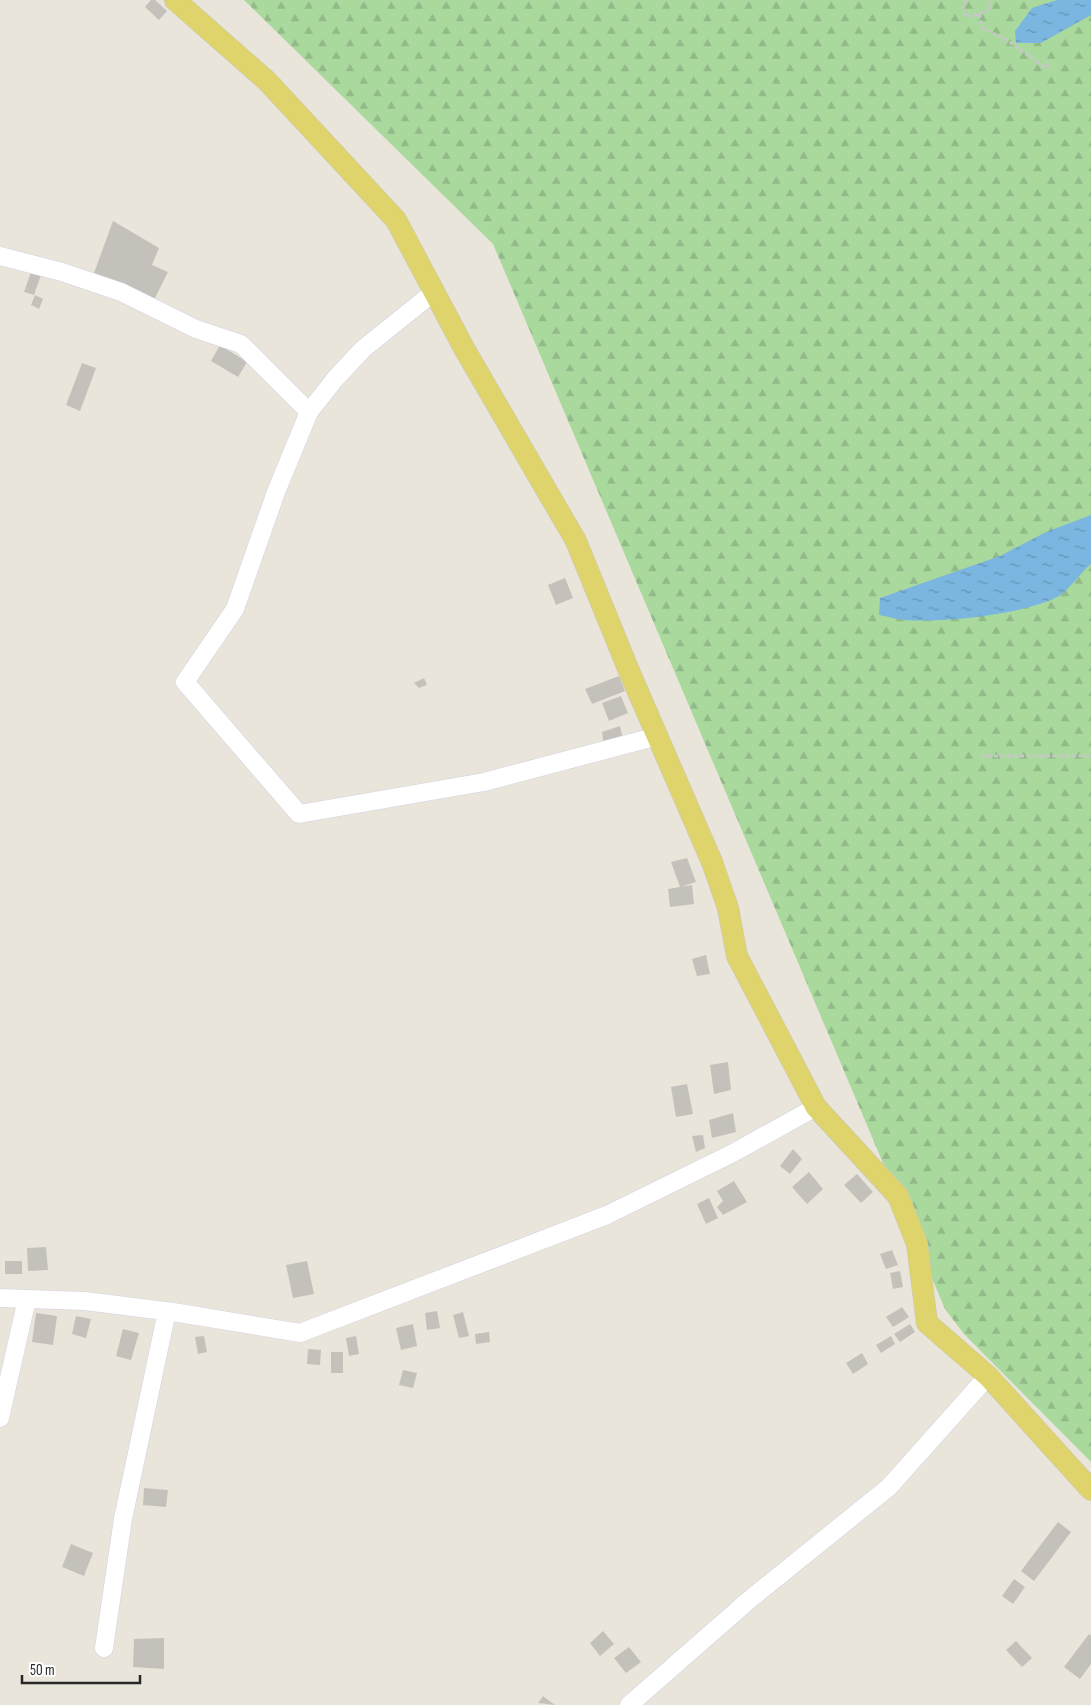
<svg xmlns="http://www.w3.org/2000/svg" width="1091" height="1705" font-family="'Sofia Sans Condensed',sans-serif">
  <style>
    .forest { fill: url(#forest-firs) }
    .water { fill: url(#water-ripples) }
    .building { fill: #c4c1bb }
    .lines { fill: none; stroke-linecap: round; stroke-linejoin: round }
    .minor-casing { stroke: #d1d2df; stroke-width: 19 }
    .major-casing { stroke: #c7c7c7; stroke-width: 22 }
    .path { stroke: #c7c7c7; stroke-width: 3; stroke-dasharray: 4 2.5; stroke-linecap: butt }
    .minor { stroke: #fff; stroke-width: 18 }
    .major { stroke: #dfd46b; stroke-width: 21 }
  </style>
  <defs>
    <pattern id="forest-firs" width="22" height="20" patternUnits="userSpaceOnUse" patternTransform="scale(1.25)"><rect width="22" height="20" fill="#aad99e"/><path d="M5 1l3.5 6h-7zM16 11l3.5 6h-7z" fill="#92ba88"/></pattern>
    <pattern id="water-ripples" width="26" height="14" patternUnits="userSpaceOnUse" patternTransform="scale(1.25)"><rect width="26" height="14" fill="#7ab6df"/><path d="M2 4q2-2 4 0t4 0M15 11q2-2 4 0t4 0" fill="none" stroke="#6494b5"/></pattern>
  </defs>
  <rect width="100%" height="100%" fill="#e9e5db"/>
  <path class="forest" d="M244,0h847v1462l-127,-128 -19,-25 -452,-1065z"/>
  <path class="water" d="M1057,0h34v15l-50,28h-25l-1,-12 17,-23z
    M1091,515v49c-11,9 -22,26 -32,32 -31,18 -118,27 -154,24 -8,0 -17,-4 -26,-5l1,-17 120,-42 46,-24z"/>
  <path class="building" d="M151,0h4l12,11 -8,9 -14,-13z
    M113,221l46,27 -7,17 16,7 -15,30 -59,-29z
    M31,272l10,3 -7,20 -10,-3z
    M35,295l8,4 -4,10 -8,-4z
    M220,345l27,17 -9,15 -27,-16z
    M82,363l14,5 -16,43 -14,-6z
    M565,578l8,20 -17,7 -8,-20z
    M619,676l6,15 -33,13 -7,-15z
    M424,678l3,7 -8,3 -5,-5z
    M621,696l7,17 -19,8 -7,-18z
    M620,726l3,14 -19,6 -2,-14z
    M687,858l9,24 -16,5 -9,-25z
    M692,885l2,19 -24,3 -2,-18z
    M706,955l4,19 -13,2 -5,-17z
    M728,1062l3,28 -17,4 -4,-29z
    M687,1084l6,30 -17,3 -5,-30z
    M733,1113l3,19 -24,6 -3,-18z
    M703,1135l2,13 -9,4 -4,-16z
    M793,1149l9,10 -12,15 -10,-8z
    M809,1172l14,17 -16,15 -15,-17z
    M857,1174l16,18 -12,11 -17,-18z
    M734,1181l13,21 -24,13 -6,-8 6,-6 -6,-10z
    M709,1198l9,20 -12,6 -9,-20z
    M46,1247l2,23 -20,1 -1,-23z
    M892,1250l6,15 -12,4 -6,-15z
    M5,1261h17v13h-17z
    M307,1261l7,33 -21,4 -7,-33z
    M900,1271l3,16 -10,2 -3,-16z
    M902,1307l7,10 -16,10 -7,-10z
    M437,1311l3,17 -13,2 -2,-17z
    M463,1312l6,24 -10,2 -6,-23z
    M36,1313l21,3 -4,29 -21,-3z
    M76,1316l15,3 -5,19 -14,-4z
    M413,1324l4,22 -16,4 -5,-22z
    M910,1324l5,8 -15,10 -6,-8z
    M123,1329l16,4 -8,27 -15,-4z
    M489,1332l1,10 -14,2 -1,-10z
    M204,1336l3,16 -9,2 -3,-17z
    M356,1336l3,18 -10,2 -3,-18z
    M891,1336l4,8 -14,9 -5,-8z
    M308,1349l13,1 -1,15 -13,-1z
    M331,1352h12v21h-12z
    M862,1353l6,11 -15,10 -7,-11z
    M403,1370l14,3 -4,15 -14,-3z
    M144,1488l24,2 -2,17 -23,-2z
    M1058,1522l13,10 -37,49 -13,-10z
    M71,1544l22,9 -9,23 -22,-9z
    M1014,1579l11,8 -12,17 -11,-8z
    M603,1631l11,13 -14,12 -10,-13z
    M1089,1634l2,2v28l-11,15 -16,-12z
    M164,1638v31l-31,-2 1,-28z
    M1016,1641l16,17 -10,9 -16,-17z
    M629,1647l12,15 -15,11 -12,-15z
    M543,1696l12,9 -17,-2z"/>
  <g class="lines">
    <defs>
      <path id="minor" d="M0,256l62,16 59,20 75,37 45,15 68,68 26,-33 28,-30 71,-57
        M309,412l-33,80 -41,117 -50,73 114,132 185,-32 174,-46
        M0,1298l85,3 88,11 127,21 307,-118 126,-62 83,-46
        M0,1418l27,-119
        M104,1648l19,-129 44,-208
        M629,1705l120,-105 140,-113 99,-111"/>
      <path id="major" d="M175,0l92,81 129,139 69,130 111,191 53,130 83,191 16,46 9,48 79,151 82,89 19,48 10,79 61,53 103,114"/>
    </defs>
    <use href="#minor" class="minor-casing"/>
    <use href="#major" class="major-casing"/>
    <path class="path" d="M967,0l-4,8 3,9 13,-3 11,-5v-9
      M979,14l3,14 25,12 38,28 3,-3 -2,-5
      M981,756h110"/>
    <use href="#minor" class="minor"/>
    <use href="#major" class="major"/>
  </g>
  <path d="M22 1675v8h118v-8" fill="none" stroke="#282828" stroke-width="2.5"/>
  <text x="30" y="1675" font-size="15" fill="#282828" stroke="#ffffff" stroke-width="4" paint-order="stroke">50 m</text>
</svg>
